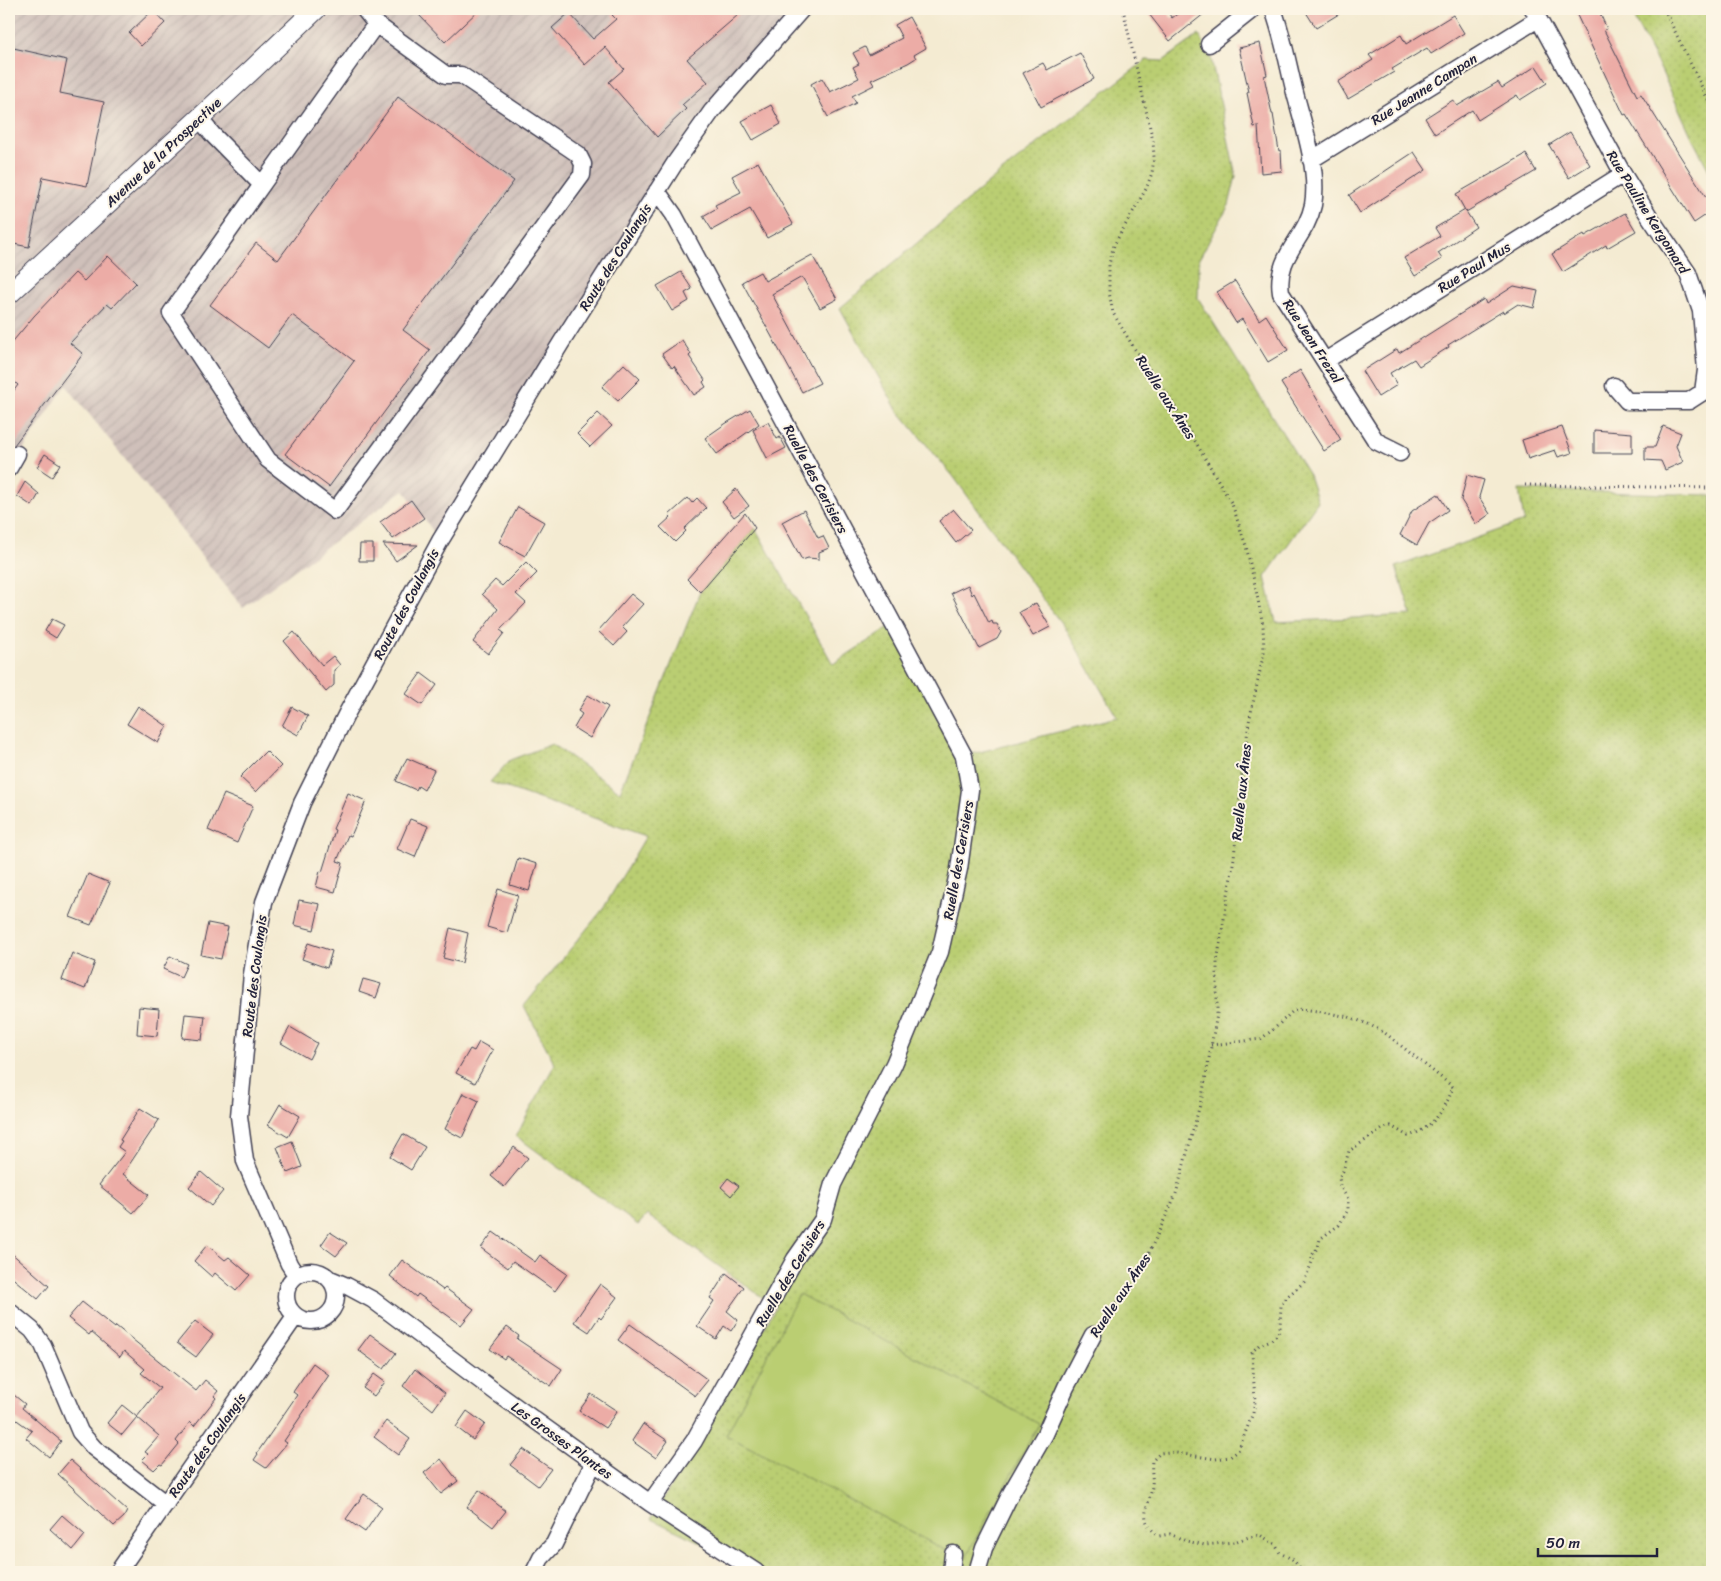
<svg xmlns="http://www.w3.org/2000/svg" width="1721" height="1581" font-family="Sriracha,sans-serif">
  <style>
    .industrial { fill: url(#industrial-furrows) }
    .grass { fill: url(#grass-dots); stroke: #6e7856 }
    .garden { fill: #bace72; stroke: #6e7856 }
    .building { fill: #ecaca6 }
    .lines { fill: none; stroke-linecap: round; stroke-linejoin: round }
    .minor-casing { stroke: #424052; stroke-width: 19 }
    .major-casing { stroke: #424052; stroke-width: 22 }
    .path { stroke: #424052; stroke-width: 3; stroke-dasharray: 1 4; stroke-linecap: butt }
    .minor { stroke: #fff; stroke-width: 16 }
    .major { stroke: #fff; stroke-width: 20 }
    .labels { text-anchor: middle; stroke-width: 4; stroke-linejoin: round; paint-order: stroke }
    .street-label { font-size: 14px; fill: #22223b; stroke: #fcf5e5 }
  </style>
  <defs>
    <pattern id="industrial-furrows" width="10" height="10" patternUnits="userSpaceOnUse" patternTransform="scale(1.25)"><rect width="10" height="10" fill="#cfc0ba"/><path d="M-1 1l2-2M0 10L10 0M9 11l2-2" fill="none" stroke="#b1a5a1"/></pattern>
    <pattern id="grass-dots" width="8" height="8" patternUnits="userSpaceOnUse" patternTransform="scale(1.25)"><rect width="8" height="8" fill="#bace72"/><path d="M2 2h.1M6 6h.1" fill="none" stroke="#a0b164" stroke-width="1.8" stroke-linecap="round"/></pattern>
  </defs>
  <rect width="100%" height="100%" fill="#fcf5e5"/>
  <filter id="ink" filterUnits="userSpaceOnUse"><feTurbulence type="fractalNoise" baseFrequency=".02" numOctaves="2"/><feDisplacementMap in="SourceGraphic" scale="10" xChannelSelector="R" yChannelSelector="G"/><feConvolveMatrix kernelMatrix="1 2 1 2 8 2 1 2 1" color-interpolation-filters="sRGB"/></filter>
  <filter id="wash" filterUnits="userSpaceOnUse"><feTurbulence type="fractalNoise" baseFrequency=".0096" numOctaves="4" result="noise"/><feDisplacementMap in="SourceGraphic" scale="20" xChannelSelector="R" yChannelSelector="G"/><feGaussianBlur stdDeviation="1.12" result="paint"/><feColorMatrix in="noise" values="0 0 0 0 0 0 0 0 0 0 0 0 0 0 0 0 0 1.4 0 .05"/><feComposite in="paint" operator="in"/></filter>
  <g filter="url(#wash)">
    <rect width="100%" height="100%" fill="#f4ebd2"/>
    <path class="industrial" d="M9,9h793l-90,102 -272,430 -36,-51 -161,118 -177,-223 -57,86z"/>
    <path class="grass" d="M1629,9h83v167l-17,-32 -34,-74z
      M1199,35l12,23 25,118 -7,29 -30,54 -1,39 111,177 9,27 -53,75 11,45 136,-7 -16,-48 128,-46 -5,-31 193,5v1077h-948l-113,-53 75,-124 50,-88 -129,-92 -9,10 -122,-89 39,-72 -31,-58 79,-97 43,-73 -156,-54 20,-22 42,-16 68,48 80,-200 55,-64 78,136 61,-40 70,132 153,-39 -51,-87 -113,-154 -56,-66 -57,-102 160,-135 146,-113 17,1z"/>
    <path class="garden" d="M799,1294l240,130 -75,136 -238,-125z"/>
    <g id="blocks">
      <path class="building" d="M426,9h54l-35,33 -26,-27z
        M619,9h126l-58,50 21,23 -26,23 4,4 -29,28 -48,-55 15,-13 -19,-22 -20,18 -33,-37 17,-15 24,26 23,-20 -4,-4z
        M1145,9h20l7,9 12,-9h26l-40,32z
        M1304,9h43l-31,19z
        M1574,9h24l9,20 -3,1 33,66 4,-2 65,103 6,-4v18l-18,12 -68,-109 -2,1z
        M153,10l12,13 -24,23 -12,-13z
        M1453,15l11,18 -33,21 -4,-6 -35,21 2,3 -46,27 -10,-17 35,-22 -4,-5 32,-20 5,9z
        M909,17l17,31 -12,7 2,3 -8,5 -37,17 3,5 -22,11 4,7 -28,14 -17,-33 11,-6 8,14 29,-14 -6,-11 6,-3 -6,-11 12,-6 4,8 33,-17 -7,-13z
        M1260,43l7,32 -3,1 8,38h1l6,37 2,-1 1,21 -21,2 -3,-47 -4,1 -7,-34 2,-1 -10,-44z
        M9,47l58,13 -7,33 44,9 -17,84 -44,-9 -14,70 -20,-4z
        M1080,53l14,26 -53,28 -18,-34 20,-10 4,7z
        M1536,66l11,17 -27,17 -3,-5 -39,25 -6,-10 -37,24 -10,-16 28,-18 4,6 41,-24 4,6z
        M398,97l116,84 -111,149 27,20 -101,137 -44,-33 69,-93 -62,-46 -24,33 -58,-43 46,-62 22,17z
        M771,105l10,19 -28,16 -11,-19z
        M1570,132l20,33 -21,13 -20,-33z
        M1414,152l12,18 -66,43 -11,-18z
        M1526,154l10,17 -70,41 -10,-18z
        M758,162l35,62 -26,14 -17,-29 -38,21 -9,-14 14,-8 -2,-3 26,-13 -9,-16z
        M1465,210l11,17 -38,26 4,6 -27,17 -11,-18 36,-22 -5,-8z
        M1625,213l11,18 -29,17 -1,-3 -43,27 -11,-18 32,-20 1,2z
        M812,255l25,44 -17,9 -18,-31 -30,17 48,89 -18,9 -60,-110 18,-10 5,9z
        M108,256l28,27 -24,25 -5,-4 -37,39 13,11 -69,91 -5,4v-52l9,-12 -9,-8v-31l25,-30 41,-43 9,8z
        M681,272l11,17 -7,4 4,8 -17,10 -15,-25z
        M1235,281l24,39 7,-5 22,35 -20,12 -26,-43 -6,4 -19,-31z
        M1514,286l24,5 -4,17 -16,-4 -14,9 -1,-2 -55,34 1,2 -30,19 -5,-7 -24,14 7,12 -19,12 -16,-26 35,-22 2,4 85,-54 2,5z
        M682,340l9,14 -2,2 16,24 -2,2 3,5 -12,8 -20,-29 -2,2 -10,-14z
        M624,364l16,15 -22,22 -16,-14z
        M1300,370l41,70 -17,11 -43,-68z
        M750,409l9,15 -42,30 -12,-16 20,-14z
        M598,413l14,13 -22,21 -13,-13z
        M768,422l9,17 3,-2 6,11 -19,10 -14,-28z
        M1663,426l18,7 -5,13 7,16 -18,8 -4,-9 -16,-1v-13h10z
        M1562,427l10,26 -14,4 -3,-7 -27,9 -6,-19z
        M1594,430l38,3v20h-38z
        M45,454l15,10 -8,13 -15,-10z
        M1467,475l17,5 -5,17 11,17 -14,10 -15,-24z
        M25,482l14,12 -7,12 -15,-10z
        M736,489l13,17 -15,11 -12,-15z
        M1438,494l10,16 -19,13 -12,22 -17,-10 12,-24z
        M688,498l4,5 5,-5 9,10 -22,21 2,2 -11,11 -15,-15 11,-10 -2,-2z
        M411,500l13,18 -31,21 -13,-17z
        M518,507l26,15 -19,34 -26,-14z
        M953,509l18,21 -15,13 -17,-22z
        M804,510l14,28 5,-2 6,12 -10,4v7l-11,-1 -6,2 -20,-38z
        M745,513l10,15 -55,64 -13,-13z
        M360,544h13v17h-14z
        M383,544l35,1 -22,16z
        M526,562l11,11 -21,21 10,9 -26,27 4,3 -16,21 -15,-12 25,-33 -16,-15 13,-14 7,6z
        M968,585l4,10 2,-2 15,30 3,-2 1,3h4l4,8 -4,7 -18,9 -28,-55z
        M631,594l12,10 -21,23 5,5 -13,14 -16,-15z
        M1036,603l14,24 -17,9 -14,-24z
        M52,619l12,6 -8,13 -11,-7z
        M294,632l28,33 11,-9 7,9 -6,5v15l-8,7 -42,-51z
        M421,673l16,12 -15,20 -16,-11z
        M588,695l20,12 -18,31 -16,-10 8,-14 -4,-3z
        M138,706l29,20 -9,17 -31,-19z
        M292,707l16,9 -10,19 -16,-9z
        M266,751l15,15 -25,26 -16,-15z
        M407,758l27,12 -10,20 -6,-4 -2,4 -20,-9z
        M348,793l18,8 -15,35 -3,-1 -11,26 6,2 -8,29 -19,-5 4,-16 2,1 13,-42 -2,-1z
        M224,794l29,12 -16,37 -29,-13z
        M410,819l18,7 -13,31 -18,-8z
        M518,858l19,6 -8,27 -19,-6z
        M88,874l22,9 -19,42 -21,-8z
        M498,889l20,6 -11,38 -20,-6z
        M299,900l21,4 -6,26 -20,-5z
        M208,923l20,4 -7,32 -20,-4z
        M450,928l18,5 -6,30 -19,-5z
        M308,943l24,8 -5,17 -25,-9z
        M72,953l23,9 -10,27 -23,-9z
        M170,956l17,8 -6,13 -18,-8z
        M363,979l18,5 -5,14 -17,-6z
        M139,1007l20,2 -2,27 -20,-2z
        M185,1014l20,2 -3,24 -20,-2z
        M290,1027l27,16 -8,16 -28,-16z
        M479,1042l14,8 -18,33 -19,-10 14,-24 4,2z
        M463,1093l16,8 -17,37 -17,-9z
        M280,1104l20,12 -12,21 -20,-12z
        M140,1108l19,12 -36,54 26,21 -16,18 -34,-28 26,-33 -7,-5 4,-6 -2,-1z
        M403,1134l22,13 -14,23 -21,-13z
        M292,1141l10,26 -15,6 -10,-26z
        M514,1147l14,11 -24,29 -13,-11z
        M201,1172l22,19 -12,15 -22,-19z
        M728,1178l11,8 -8,10 -10,-9z
        M330,1232l17,11 -11,13 -15,-11z
        M493,1232l42,30 5,-7 27,19 -12,17 -42,-30 -5,7 -27,-20z
        M207,1245l18,15 4,-3 21,18 -14,16 -21,-18 -3,4 -18,-16z
        M9,1251l40,35 -11,13 -29,-24z
        M402,1260l41,30 2,-2 29,21 -13,16 -43,-31 -2,3 -26,-21z
        M726,1273l18,14 -17,24 11,9 -7,11 -7,-5 -8,13 -19,-13 17,-25 -4,-3z
        M600,1284l17,13 -16,22 -2,-2 -10,15 -15,-10z
        M82,1302l33,26 1,-2 80,65 9,-11 13,11 -4,5 2,2 -22,28 -4,-4 -14,19 3,3 -17,21 -2,-1 -6,6 -12,-10 6,-6 -3,-2 14,-16 -22,-19 23,-29 -19,-15 4,-4 -21,-18 -4,6 -29,-25 -2,3 -21,-17z
        M195,1321l18,14 -17,22 -19,-14z
        M630,1324l78,56 -13,16 -77,-56z
        M507,1327l12,9 -2,3 45,30 -11,17 -45,-30 -2,3 -14,-10z
        M370,1334l26,19 -12,16 -26,-19z
        M313,1363l16,12 -45,66 3,2 -21,25 -12,-8 4,-6 -1,-1 40,-58 -4,-3z
        M415,1369l30,24 -12,17 -30,-24z
        M374,1374l11,8 -11,14 -11,-8z
        M9,1391l16,13 -3,4 39,33 -12,16 -23,-19 6,-7 -18,-13 -5,6z
        M591,1394l26,17 -12,17 -26,-17z
        M122,1405l15,12 -15,18 -15,-12z
        M467,1411l18,13 -12,16 -17,-13z
        M386,1421l24,18 -12,16 -24,-18z
        M643,1424l25,17 -12,17 -24,-17z
        M523,1449l28,20 -13,17 -28,-21z
        M441,1459l17,22 -17,13 -17,-21z
        M70,1460l57,51 -3,6 -10,9 -56,-52z
        M479,1490l27,21 -13,16 -26,-20z
        M364,1494l18,13 -17,25 -19,-13z
        M62,1515l23,20 -12,15 -23,-21z"/>
    </g>
  </g>
  <g filter="url(#ink)">
    <use href="#blocks" fill-opacity="0" stroke="#424052" stroke-width="1"/>
    <g class="lines">
      <defs>
        <path id="minor" d="M364,9l12,15 70,51h15l117,79 5,10 -1,11 -247,336 -67,-51 -97,-147 205,-289
          M1273,9c10,27 15,56 22,84 9,34 24,78 18,112 -7,34 -38,50 -32,88l95,148 24,12
          M1533,9l90,165 26,42 39,57 13,38 5,59 -3,22 -14,9h-62l-13,-15
          M1209,44l44,-35
          M199,118l13,16 50,51
          M1311,160l227,-141
          M1325,361l298,-187
          M9,468l8,-14
          M286 1296a25 25 0 1 1 50 0a25 25 0 1 1-50 0Z
          M296,1275l-7,-11 -44,-103 -6,-45 13,-142 12,-72 38,-99 45,-90 93,-172 121,-198 114,-180 37,-52 90,-102
          M328,1278l19,8 26,14 124,93 153,110 106,69
          M9,1311l23,19 11,15 37,87 14,16 72,56
          M650,1503l44,-62 101,-182 28,-40 10,-35 61,-120 46,-112 19,-83 11,-79 -6,-34 -290,-541 -17,-24
          M118,1572l177,-255
          M534,1572l7,-14 13,-14 40,-82
          M951,1572l2,-18
          M977,1572l7,-24 27,-55 34,-59 21,-47 27,-52"/>
        <path id="major" d="M9,294l244,-225 63,-60"/>
      </defs>
      <use href="#minor" class="minor-casing"/>
      <use href="#major" class="major-casing"/>
      <path class="path" d="M1664,9l48,99
        M1709,406l3,9
        M1525,485l187,3
        M1211,1045l50,-6 14,-11 18,-17 9,-2 15,2 32,6 19,7 17,9 68,54c-7,22 -22,43 -45,49l-17,-10 -7,2 -35,23 -6,20 -4,6 1,9 8,13v11l-9,15 -19,14 -2,8 -6,8v7l-8,20 -16,14 -7,9 -1,22 -2,7 -7,6 -12,5 -7,7 3,50 -2,11 -15,38 -8,6 -14,2 -46,-7 -10,1 -8,8c-1,9 1,17 0,25 -3,24 -16,32 7,50l11,-2 16,7 19,4 29,-3 15,-5 11,-2 15,9 5,9 12,6 12,13
        M1101,1323l43,-59 32,-70 26,-97 15,-83v-52l17,-104 8,-84 7,-52 15,-70 -1,-27 -8,-40 -9,-39 -14,-42 -64,-109 -34,-47 -21,-35 -4,-21v-28l5,-19 32,-56 6,-16 2,-16 -1,-16 -30,-132"/>
      <use href="#minor" class="minor"/>
      <use href="#major" class="major"/>
    </g>
  </g>
  <g class="labels">
    <g class="street-label">
      <text transform="translate(1424 89) rotate(-32)" y="5">Rue Jeanne Campan</text>
      <text transform="translate(163 152) rotate(-43)" y="5">Avenue de la Prospective</text>
      <text transform="translate(1648 212) rotate(58)" y="5">Rue Pauline Kergomard</text>
      <text transform="translate(615 257) rotate(-58)" y="5">Route des Coulangis</text>
      <text transform="translate(1474 267) rotate(-32)" y="5">Rue Paul Mus</text>
      <text transform="translate(1313 341) rotate(57)" y="5">Rue Jean Frezal</text>
      <text transform="translate(1166 397) rotate(57)" y="5">Ruelle aux Ânes</text>
      <text transform="translate(816 479) rotate(62)" y="5">Ruelle des Cerisiers</text>
      <text transform="translate(406 604) rotate(-62)" y="5">Route des Coulangis</text>
      <text transform="translate(1241 792) rotate(-84)" y="5">Ruelle aux Ânes</text>
      <text transform="translate(958 860) rotate(-80)" y="5">Ruelle des Cerisiers</text>
      <text transform="translate(254 976) rotate(-83)" y="5">Route des Coulangis</text>
      <text transform="translate(790 1273) rotate(-59)" y="5">Ruelle des Cerisiers</text>
      <text transform="translate(1120 1295) rotate(-56)" y="5">Ruelle aux Ânes</text>
      <text transform="translate(562 1440) rotate(36)" y="5">Les Grosses Plantes</text>
      <text transform="translate(207 1445) rotate(-55)" y="5">Route des Coulangis</text>
    </g>
  </g>
  <rect width="1721" height="1581" fill="none" stroke="#fcf5e5" stroke-width="30"/>
  <path d="M1538 1548v8h119v-8" fill="none" stroke="#22223b" stroke-width="2.5"/>
  <text x="1546" y="1548" font-size="15" fill="#22223b" stroke="#fcf5e5" stroke-width="4" paint-order="stroke">50 m</text>
</svg>
